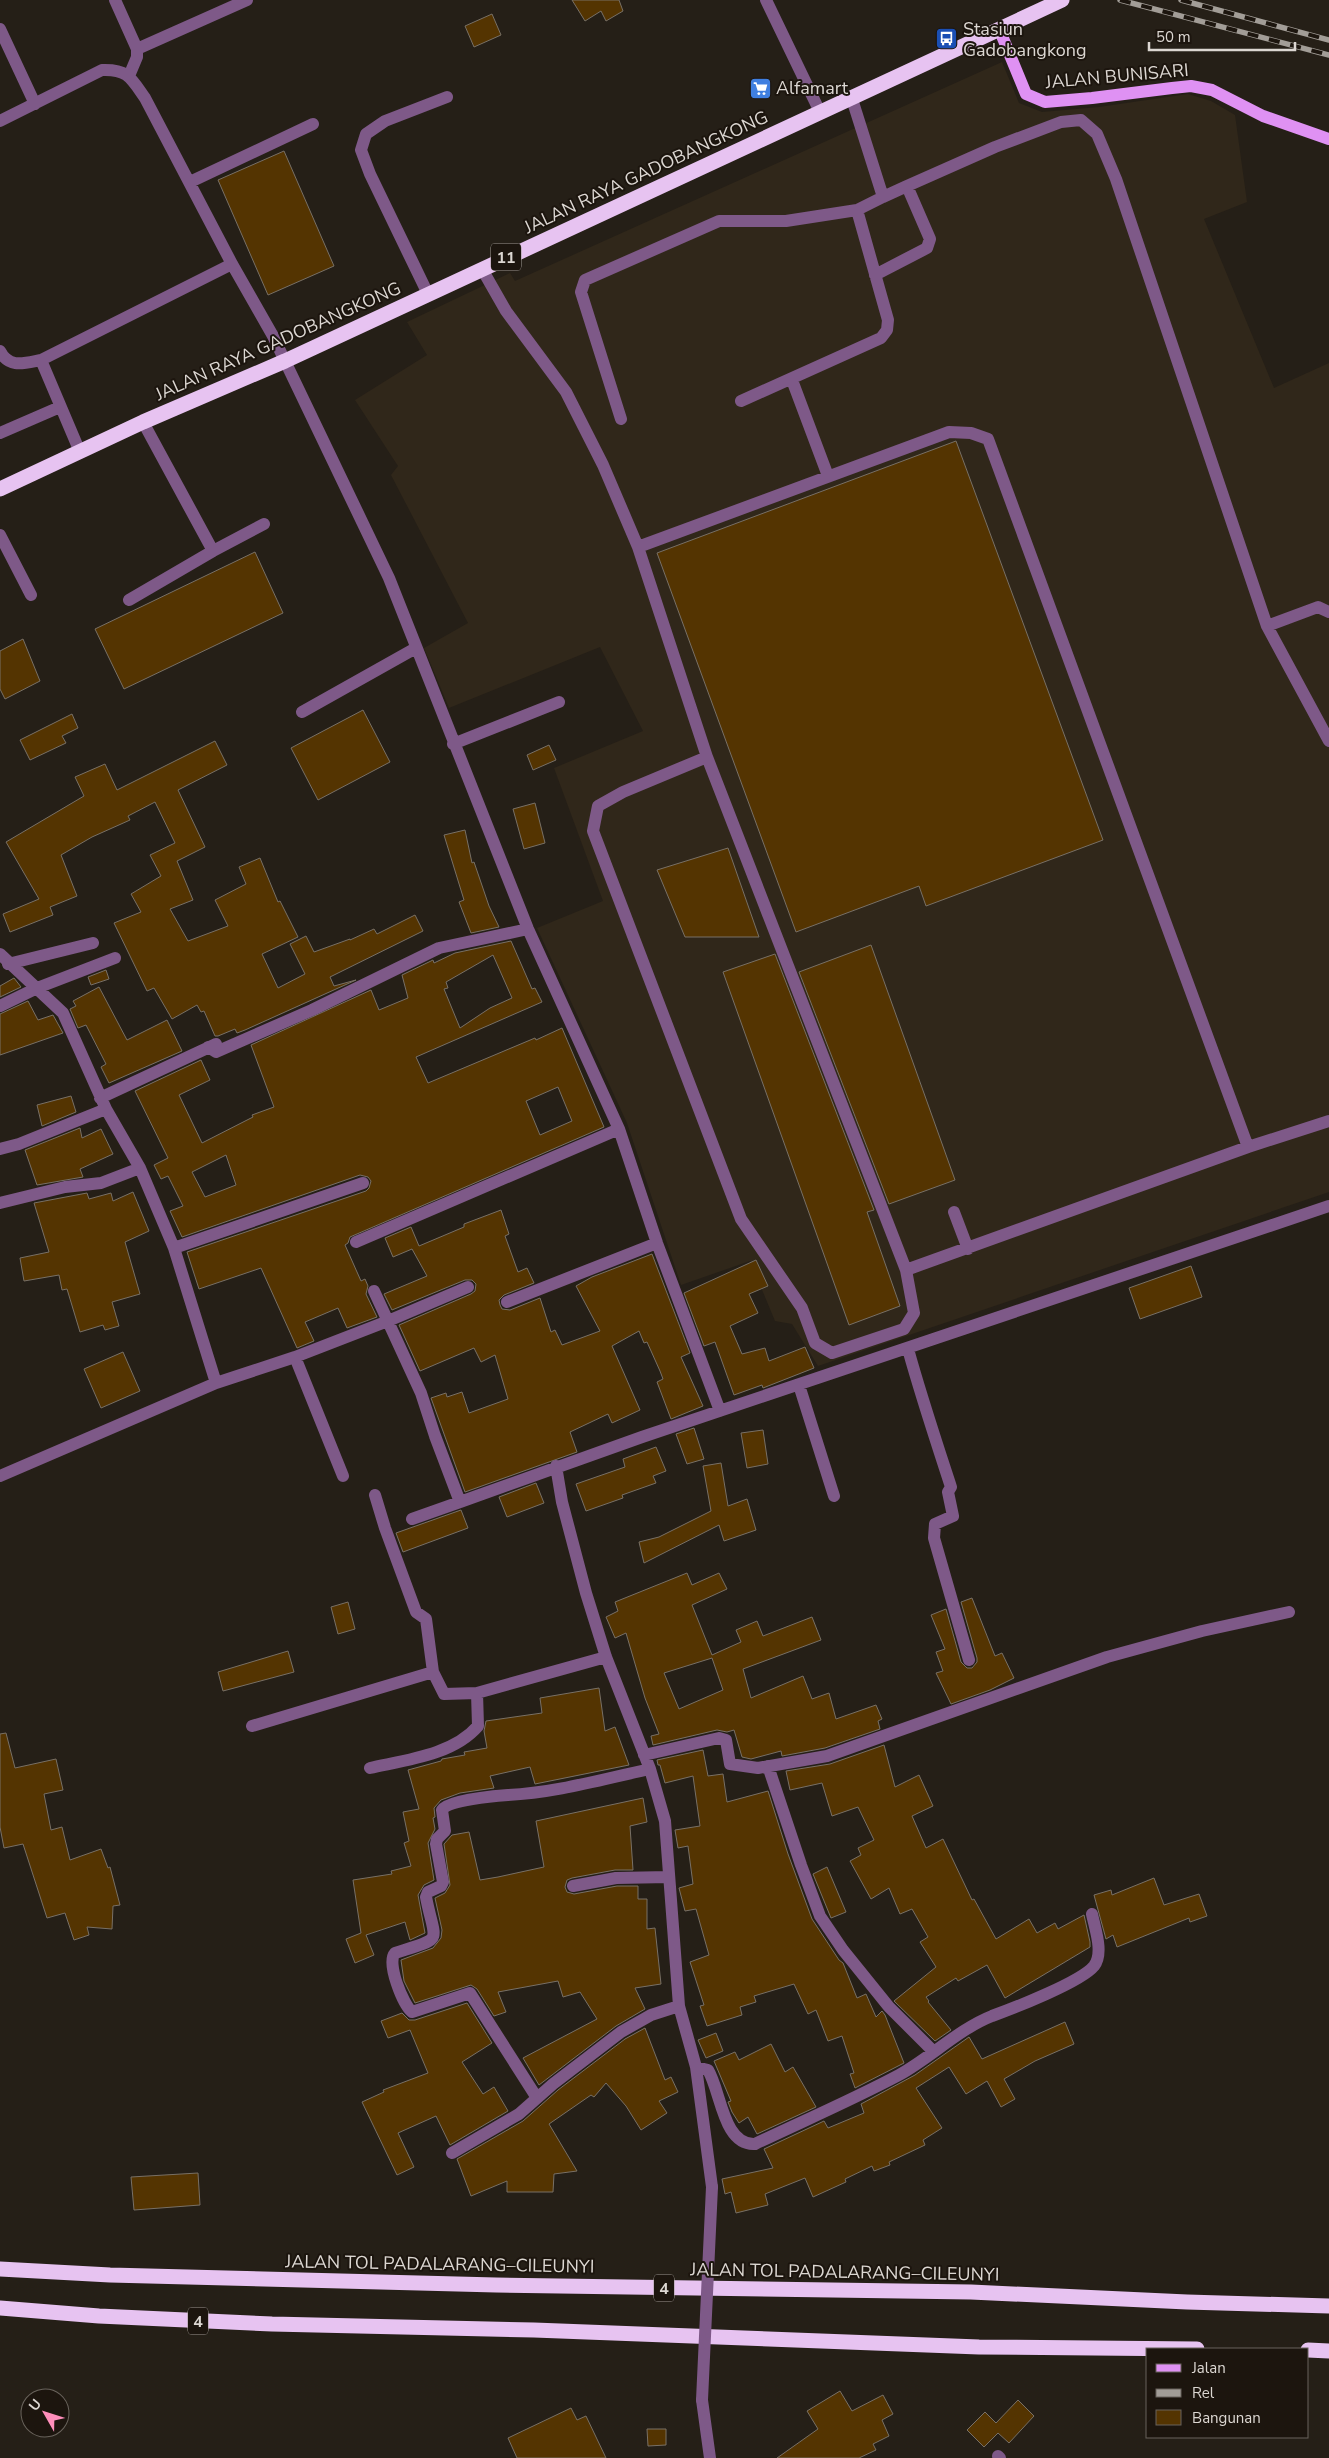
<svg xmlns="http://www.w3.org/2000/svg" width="1329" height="2458" font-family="'Nunito Sans',sans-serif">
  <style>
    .built { fill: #30271a }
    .building { fill: #543401; stroke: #787066; fill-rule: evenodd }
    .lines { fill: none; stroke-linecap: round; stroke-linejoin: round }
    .minor { stroke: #7e5988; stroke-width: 12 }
    .major { stroke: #df91f3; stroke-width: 12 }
    .highway { stroke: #e7c3f1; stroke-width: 15 }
    .rail-casing { stroke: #a29d97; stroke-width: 5.5 }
    .rail { stroke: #1c150e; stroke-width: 4; stroke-dasharray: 11; stroke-linecap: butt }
    .minor-bridge { stroke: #7e5988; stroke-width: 12 }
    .labels { text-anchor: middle; stroke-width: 4; stroke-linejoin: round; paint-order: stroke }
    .shield { fill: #1c150e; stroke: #a29d97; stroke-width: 1 }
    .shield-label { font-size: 16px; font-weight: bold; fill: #dcd7d2 }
    .poi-label { font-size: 18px; fill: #dcd7d2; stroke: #1c150e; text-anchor: start }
    .street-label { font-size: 18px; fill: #dcd7d2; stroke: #1c150e }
  </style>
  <rect width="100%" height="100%" fill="#251f17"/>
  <path class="built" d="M1002,62l17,41 23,9 57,-5 89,-13 23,7 24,14 12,87 -43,17 70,169 55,-25v829l-511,174 -26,-42 -17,-3 -25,-60 -69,24 -54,-162 -90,-195 66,-27 -49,-133 89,-37 -43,-84 -151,61 -25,-60 44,-25 -77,-148 7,-9 -43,-66 72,-45 -20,-33 103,-49 5,8z"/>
  <path class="building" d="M572,0h47l4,11 -17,10 -5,-10 -16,10z
    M492,14l9,21 -27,12 -9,-21z
    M284,151l50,115 -66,29 -50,-115z
    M956,441l147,399 -177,66 -7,-20 -123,46 -139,-379z
    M255,552l28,61 -159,76 -29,-60z
    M23,639l17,42 -35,18 -5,-10v-38z
    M363,710l27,52 -72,38 -27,-52z
    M72,714l6,14 -16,8 4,7 -36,17 -10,-20z
    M215,741l12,24 -49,25 27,57 -28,14 16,39 -23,9 18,32 40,-15 -13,-26 31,-16 -7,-17 21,-9 18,44 2,-1 18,36 -36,17 16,34 27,-14 -15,-30 16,-8 8,16 36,-13v1l24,-11 3,5 38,-19 8,16 -93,46 4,9 22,-6 -111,50 -8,3 -2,-4 -17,7h-3l-11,-25 -3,1 -4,-7 -25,14 -18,-31 -7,3 -33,-68 27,-11 -10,-18 30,-18 -11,-21 25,-12 -20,-41 -27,14 2,4 -38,17 -31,18 16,41 -27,11 3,8 -43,17 -7,-18 36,-15 -33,-57 78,-46 -9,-19 30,-13 12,26z
    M549,745l7,15 -23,10 -6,-15z
    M535,803l10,40 -21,6 -11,-40z
    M465,830l7,33 2,-1 15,44 10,21 -28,6 -12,-31 5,-2 -20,-65z
    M728,848l31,89h-74l-28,-67z
    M511,941l21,48 3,-1 7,14 -126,55 12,26 107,-45 1,2 26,-12 42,99 -254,110 -2,6 -3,2 16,36 4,-2 3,7 -2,8 11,23 -30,11 -9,-20 -33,14 9,19 -17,7 -36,-80 -62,21 -12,-37 179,-61 3,-3 2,-7 -3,-4 -8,-2 -178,62 -12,-26 13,-5 -15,-30 -7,3 -7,-14 14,-7 -33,-67 66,-31 9,20 -31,15 23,48 51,-26 -1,-2 22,-8 -23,-62 120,-55 8,20 29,-12 -6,-23 31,-15 1,3 21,-10zM493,955l19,43 -22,10 -30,20 -16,-39 4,-1 -2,-6zM558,1087l14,34 -32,14 -14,-34zM226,1155l10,30 -31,12 -13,-25z
    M871,945l84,235 -66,24 -90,-232z
    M775,954l99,256 -7,2 33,94 -51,19 -126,-353z
    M106,970l3,9 -18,6 -3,-8z
    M14,978l7,9 -21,10v-11z
    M99,987l28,53 40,-20 15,31 -73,32 -8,-16 5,-3 -20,-39 -8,3 -8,-19 6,-3 -3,-5z
    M28,1001l10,19 15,-5 10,18 -63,22v-41z
    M71,1096l5,16 -34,14 -5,-21z
    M80,1128l2,10 19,-9 12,25 -33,15 3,8 -46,8 -12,-35z
    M133,1192l16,39 -24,11 15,52 -28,8 7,24 -14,4 -2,-5 -23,7 -13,-43 -5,1 -3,-15 -35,6 -4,-23 29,-6 -15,-49 53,-10 2,6 22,-6 2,8z
    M501,1210l8,24 -4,2 13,36 9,-4 7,15 -30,12 -5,5 1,5 2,4 8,1 30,-12 11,34 4,-2 7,15 38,-14 -24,-45 16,-9 60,-23 38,99 -9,4 22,49 -32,13 -14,-37 6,-3 -3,-8 -13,-29 -3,1 -5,-12 -27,15 28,64 -28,13 -4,-9 -38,18 7,20 -112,40 -34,-94 15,-5 1,4 15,-5 7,21 39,-14 -13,-44 -14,7 -7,-14 -54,23 -21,-46 72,-31 4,-3 1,-7 -4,-4h-7l-73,30 -8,-16 43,-18 -15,-27 -19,8 -8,-19 26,-11 8,19 45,-19v-3z
    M756,1260l12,26 -19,8 9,19 -28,13 12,28 23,-6 4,13 36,-14 9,21 -51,20 -1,-3 -28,10 -19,-53 -11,4 -20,-53z
    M1191,1266l11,31 -62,22 -11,-31z
    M123,1352l17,39 -39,17 -17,-39z
    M694,1428l10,31 -17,5 -11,-30z
    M763,1430l5,34 -21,4 -6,-35z
    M656,1447l10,24 -13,5 3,7 -34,12 1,3 -37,13 -10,-27 49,-17 -2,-8z
    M721,1463l7,43 19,-7 9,31 -32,11 -5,-16 -75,38 -5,-21 20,-5 52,-26 -8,-45z
    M536,1483l8,20 -37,14 -8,-20z
    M461,1510l7,18 -65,24 -7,-19z
    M687,1573l5,12 27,-12 8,16 -35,16 20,50 29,-13 -5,-12 21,-9 6,15 49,-19 9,23 -78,29 8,29 52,-22 9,23 17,-6 7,26 40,-14 6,14 -4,2 2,8 -55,19 -43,8 -1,-5 -30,8 -9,-2 -8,-27 -7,2 -10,-2 -64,15 -2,-9 8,-2 -14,-36 -19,-65 -11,5 -9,-21 12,-6 -3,-9zM712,1658l11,32 -44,19 -15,-36z
    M972,1598l23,58 7,-3 12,25 -24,12 -39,14 -15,-31 7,-2 -7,-19 9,-3 -14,-34 15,-6 15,53 6,6h5l5,-6v-4l-16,-56z
    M348,1602l7,27 -17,5 -7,-27z
    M288,1651l6,21 -71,19 -5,-19z
    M599,1688l6,43 10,-4 14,38 -94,19 -5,-17 -40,9 4,12 -34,5 -19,7 -7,8 1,9 -2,1 2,11 -7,14 6,37 -10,5 -6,10 7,38 -15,7 -5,-18 -39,13 8,20 -19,8 -9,-24 15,-6 -8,-53 39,-6 -1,-3 20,-5 -7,-23 5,-2 -6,-29 16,-3 -11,-39 33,-9 1,-2 23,-4 -1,-3 23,-4 -3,-17 2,-10 56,-8 -2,-15z
    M6,1733l9,35 41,-9 7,31 -19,4 7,36 11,-3 8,33 31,-11 7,19 2,-1 10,38 -7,1 -1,23 -25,-2 2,8 -15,5 -9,-27 -18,5 -24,-74 -19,4 -4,-21v-93z
    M884,1745l11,42 24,-12 14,31 -21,10 14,32 17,-9 29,61 2,-1 22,40 33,-20 8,14 18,-10 3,6 26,-14 6,27v5l-85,51 -18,-33 -29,16 -2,-3 -30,19 3,4 -1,1 23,28 -16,11 -41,-40 42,-34 -16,-25 8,-5 -16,-28 -12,5 -11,-26 -18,11 -21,-38 11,-6 -3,-7 16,-8 -16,-33 -26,9 -10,-33 -32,7 -4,-19 44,-7z
    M703,1750l5,26 15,-2 4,28 41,-11 20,63 24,65 27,41 4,3 14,35 9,-4 10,23 6,-6 3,4 19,48 -49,25 -5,-14 4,-1 -12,-37 -14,5 -12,-31 -8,4 -14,-30 -40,12 2,6 -16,5 2,8 -35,11 -7,-20 4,-1 -14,-43 19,-7 -13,-46 -11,2 -6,-23 14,-4 -5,-38 -10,2 -3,-18 25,-4 -7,-50 -28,7 -5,-18h-2l-1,-5z
    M643,1798l4,24 -17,4 3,44h-18l-43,8 -5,2 -2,7 2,5 7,2 43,-8h21v13h9v30l8,-1 6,56 -26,4 10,21 -29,17 -77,59 -16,-27 74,-39 -17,-27 -17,5 -5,-16 -60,11 8,20 -12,4 -17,-27 -6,-4 -56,18 -11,-22 -3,-21 32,-12 8,-10 1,-8 -7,-32 10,-5 5,-8 -6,-41 8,-9 17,-3 11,48 18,-3 46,-10 -8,-46z
    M827,1867l19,45 -15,6 -18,-44z
    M1154,1878l10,27 35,-11 8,22 -17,6 -1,-4 -72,29 -4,-12 -7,4 -12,-44 17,-5 1,5z
    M467,2003l25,40 -30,19 21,32 11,-7 14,24 -58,34 -14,-29 -38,17 16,34 -17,8 -35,-73 22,-10 -1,-2 45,-17 -18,-43 -22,8 -7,-17 21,-8 7,7h6z
    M1065,2022l9,22 -39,17 -31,18 11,20 -14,8 -14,-26 -21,13 -17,-27 -33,21 26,40 -19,12 2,5 -36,17 1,3 -16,6 -2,-5 -27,13 1,3 -33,15 -8,-19 -40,16 3,11 -32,8 -5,-21 -6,2 -3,-15 51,-11 -9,-19 60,-28 4,7 36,-15 -3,-9 54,-29 54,-38 13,22z
    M645,2028l20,52 6,-3 7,15 -19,9 8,12 -26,17 -15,-24 -20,-23 -12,14 -3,-2 -42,29 28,47 -23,3 -1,18h-46v-11l-36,15 -14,-37 66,-38 35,-31 67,-51z
    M716,2033l7,18 -17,7 -8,-18z
    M771,2044l14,28 8,-5 23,40 -59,27 -9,-17 -9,6 -7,-11 -4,-10 3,-1 -17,-40 21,-9 4,8z
    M198,2173l2,32 -66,5 -3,-33z
    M840,2391l12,20 31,-16 10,19 -11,6 7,16 -16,8 3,6 -17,8h-82l41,-29 -11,-18z
    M1018,2400l16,16 -25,27 -11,-10 -14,14 -17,-17 18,-18 11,11z
    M571,2408l6,12 9,-4 20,42h-89l-9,-20z
    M647,2429h19v16l-18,1z"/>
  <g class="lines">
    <path class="minor" d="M115,0l22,49v8l-8,19
      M766,0l54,112
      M0,29l35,75
      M137,49l110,-49
      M852,99l31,98 24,-11 23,53 -3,9 -52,27
      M0,121l102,-51c26,-1 29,8 43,28l87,166 41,72 116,242 139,351 91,200 38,114 63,168
      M190,182l123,-58
      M907,186l88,-39 66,-25 20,-2 16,14 19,45 151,447 62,115
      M482,269l24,42 60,81 37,73 35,82 311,-115 22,1 17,6 260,708 -342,123
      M428,294l-58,-120 -9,-24 5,-16 19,-13 62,-24
      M0,351c9,18 25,12 41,9l39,92
      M41,360l191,-96
      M792,380l36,96
      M741,401l140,-63 6,-8 1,-10 -31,-110 26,-13
      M621,419l-40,-127 4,-12 134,-59h67l71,-11
      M143,422l70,129
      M0,433l60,-26
      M0,535l31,60
      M638,547l69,210 -84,35 -25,14 -5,25 148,388 61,89 13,35 17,10 72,-24 10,-16 -8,-43 -199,-513
      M129,600l84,-49 51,-27
      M1267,626l51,-19 11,5
      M302,712l114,-64
      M453,744l106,-42
      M0,954l63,59 43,96 34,59 34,80 42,135
      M8,964l85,-21
      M0,1006l37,-18 78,-30
      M208,1047l8,5 96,-42 127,-62 89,-19
      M100,1098l116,-54
      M1248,1147l81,-26
      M0,1149l19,-5 87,-35
      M0,1203l65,-16 36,-4 39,-15
      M954,1212l14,37
      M356,1242l263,-113
      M174,1248l189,-65
      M374,1291l47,102 14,43 25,66 182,-65 687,-231
      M507,1302l150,-59
      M908,1349c13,47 28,92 43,138l-3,5 5,24 -18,8 -1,14 35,122
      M295,1357l48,119
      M799,1385l35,111
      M556,1466l6,36 24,91 20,64 44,112 15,52 14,185 17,61 16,120
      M0,1476l216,-93 79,-26 93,-36 80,-34
      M375,1495l10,33 31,84 10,7 7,53 11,22 33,-1 129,-36
      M412,1519l48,-17
      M252,1726l181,-54
      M644,1755l75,-17 7,2 4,24 28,4 69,-12 280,-99 95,-26 87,-19
      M768,1766l33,99 19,51 23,34 46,57 44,44
      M370,1768c36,-8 83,-13 108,-42l-1,-33
      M573,1886l43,-8 53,-1
      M696,2067l12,3c13,21 15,76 47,74 48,-23 97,-44 144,-69 31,-17 60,-46 93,-59 22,-8 89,-34 102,-50 10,-13 1,-37 -2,-52
      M537,2098l-67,-105 -58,19c-9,-8 -26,-49 -17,-59 51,-16 40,-9 31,-56l2,-5 13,-6 2,-4 -7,-38 1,-5 8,-8 -3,-21c6,-10 53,-14 66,-15 47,-2 95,-16 142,-26
      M452,2153l67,-39 34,-30 68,-52 30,-17 28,-9
      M702,2400l8,58
      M998,2456l2,2"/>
    <path class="major" d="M1000,31l26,63 19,8 47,-4 80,-10 19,-2 21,4 51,26 66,23"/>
    <path class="highway" d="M0,489l143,-67 142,-61 777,-361
      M0,2269l110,6 386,10 475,7 216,10 142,4
      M0,2308l99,8 173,8 262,6 445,17 218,2
      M1308,2350l21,1"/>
    <defs>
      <path id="rail" d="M1120,0l209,55
        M1181,0l148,40"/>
    </defs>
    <use href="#rail" class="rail-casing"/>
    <use href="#rail" class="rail"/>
    <path class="minor-bridge" d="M702,2400l10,-213"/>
  </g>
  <defs>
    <symbol id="bus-square" viewBox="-11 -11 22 22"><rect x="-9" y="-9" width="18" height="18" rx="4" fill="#1a4fb4" stroke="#1c150e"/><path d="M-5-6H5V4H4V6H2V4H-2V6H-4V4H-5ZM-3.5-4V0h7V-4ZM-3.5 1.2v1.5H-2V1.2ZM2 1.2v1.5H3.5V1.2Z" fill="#fff"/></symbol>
    <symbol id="supermarket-square" viewBox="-11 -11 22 22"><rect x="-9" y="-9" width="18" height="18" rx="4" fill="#3f7fe0" stroke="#1c150e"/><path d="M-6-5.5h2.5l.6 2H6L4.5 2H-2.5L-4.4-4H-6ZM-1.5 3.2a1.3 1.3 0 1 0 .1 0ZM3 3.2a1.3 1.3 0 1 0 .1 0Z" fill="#fff"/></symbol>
  </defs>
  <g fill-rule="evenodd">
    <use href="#bus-square" x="934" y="26" width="25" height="25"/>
    <use href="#supermarket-square" x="748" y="76" width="25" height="25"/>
  </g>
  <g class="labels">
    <g class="shield">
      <rect x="491" y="243.5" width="30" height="27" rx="4"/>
      <rect x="654" y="2274.5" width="20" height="27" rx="4"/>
      <rect x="188" y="2307.5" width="20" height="27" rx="4"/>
    </g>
    <g class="shield-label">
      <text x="506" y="263">11</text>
      <text x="664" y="2294">4</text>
      <text x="198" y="2327">4</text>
    </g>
    <g class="poi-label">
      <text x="963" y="35">Stasiun<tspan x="963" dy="21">Gadobangkong</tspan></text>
      <text x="776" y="94">Alfamart</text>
    </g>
    <g class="street-label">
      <text transform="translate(1117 76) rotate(-5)" y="6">JALAN BUNISARI</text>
      <text transform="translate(646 172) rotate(-25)" y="6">JALAN RAYA GADOBANGKONG</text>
      <text transform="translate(278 341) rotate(-24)" y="6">JALAN RAYA GADOBANGKONG</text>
      <text transform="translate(440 2264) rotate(1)" y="6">JALAN TOL PADALARANG–CILEUNYI</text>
      <text transform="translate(845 2272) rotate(1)" y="6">JALAN TOL PADALARANG–CILEUNYI</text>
    </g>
  </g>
  <rect x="1146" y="2348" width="162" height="90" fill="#1c150e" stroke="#69635c"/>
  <rect x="1156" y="2364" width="25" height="8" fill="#df91f3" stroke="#69635c"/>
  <text x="1192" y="2373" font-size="15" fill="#dcd7d2">Jalan</text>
  <rect x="1156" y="2389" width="25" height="8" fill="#a29d97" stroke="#69635c"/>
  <text x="1192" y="2398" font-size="15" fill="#dcd7d2">Rel</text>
  <rect x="1156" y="2410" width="25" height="15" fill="#543401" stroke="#69635c"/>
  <text x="1192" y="2423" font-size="15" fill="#dcd7d2">Bangunan</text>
  <g transform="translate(45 2413) rotate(309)"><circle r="24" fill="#1c150e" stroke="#69635c"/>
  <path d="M0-4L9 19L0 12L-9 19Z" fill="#fe8ebb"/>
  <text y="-8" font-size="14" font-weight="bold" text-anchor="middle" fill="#dcd7d2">U</text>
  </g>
  <path d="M1149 42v8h146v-8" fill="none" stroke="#dcd7d2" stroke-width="2.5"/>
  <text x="1156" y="42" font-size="15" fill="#dcd7d2" stroke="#1c150e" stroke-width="4" paint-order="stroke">50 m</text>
</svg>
